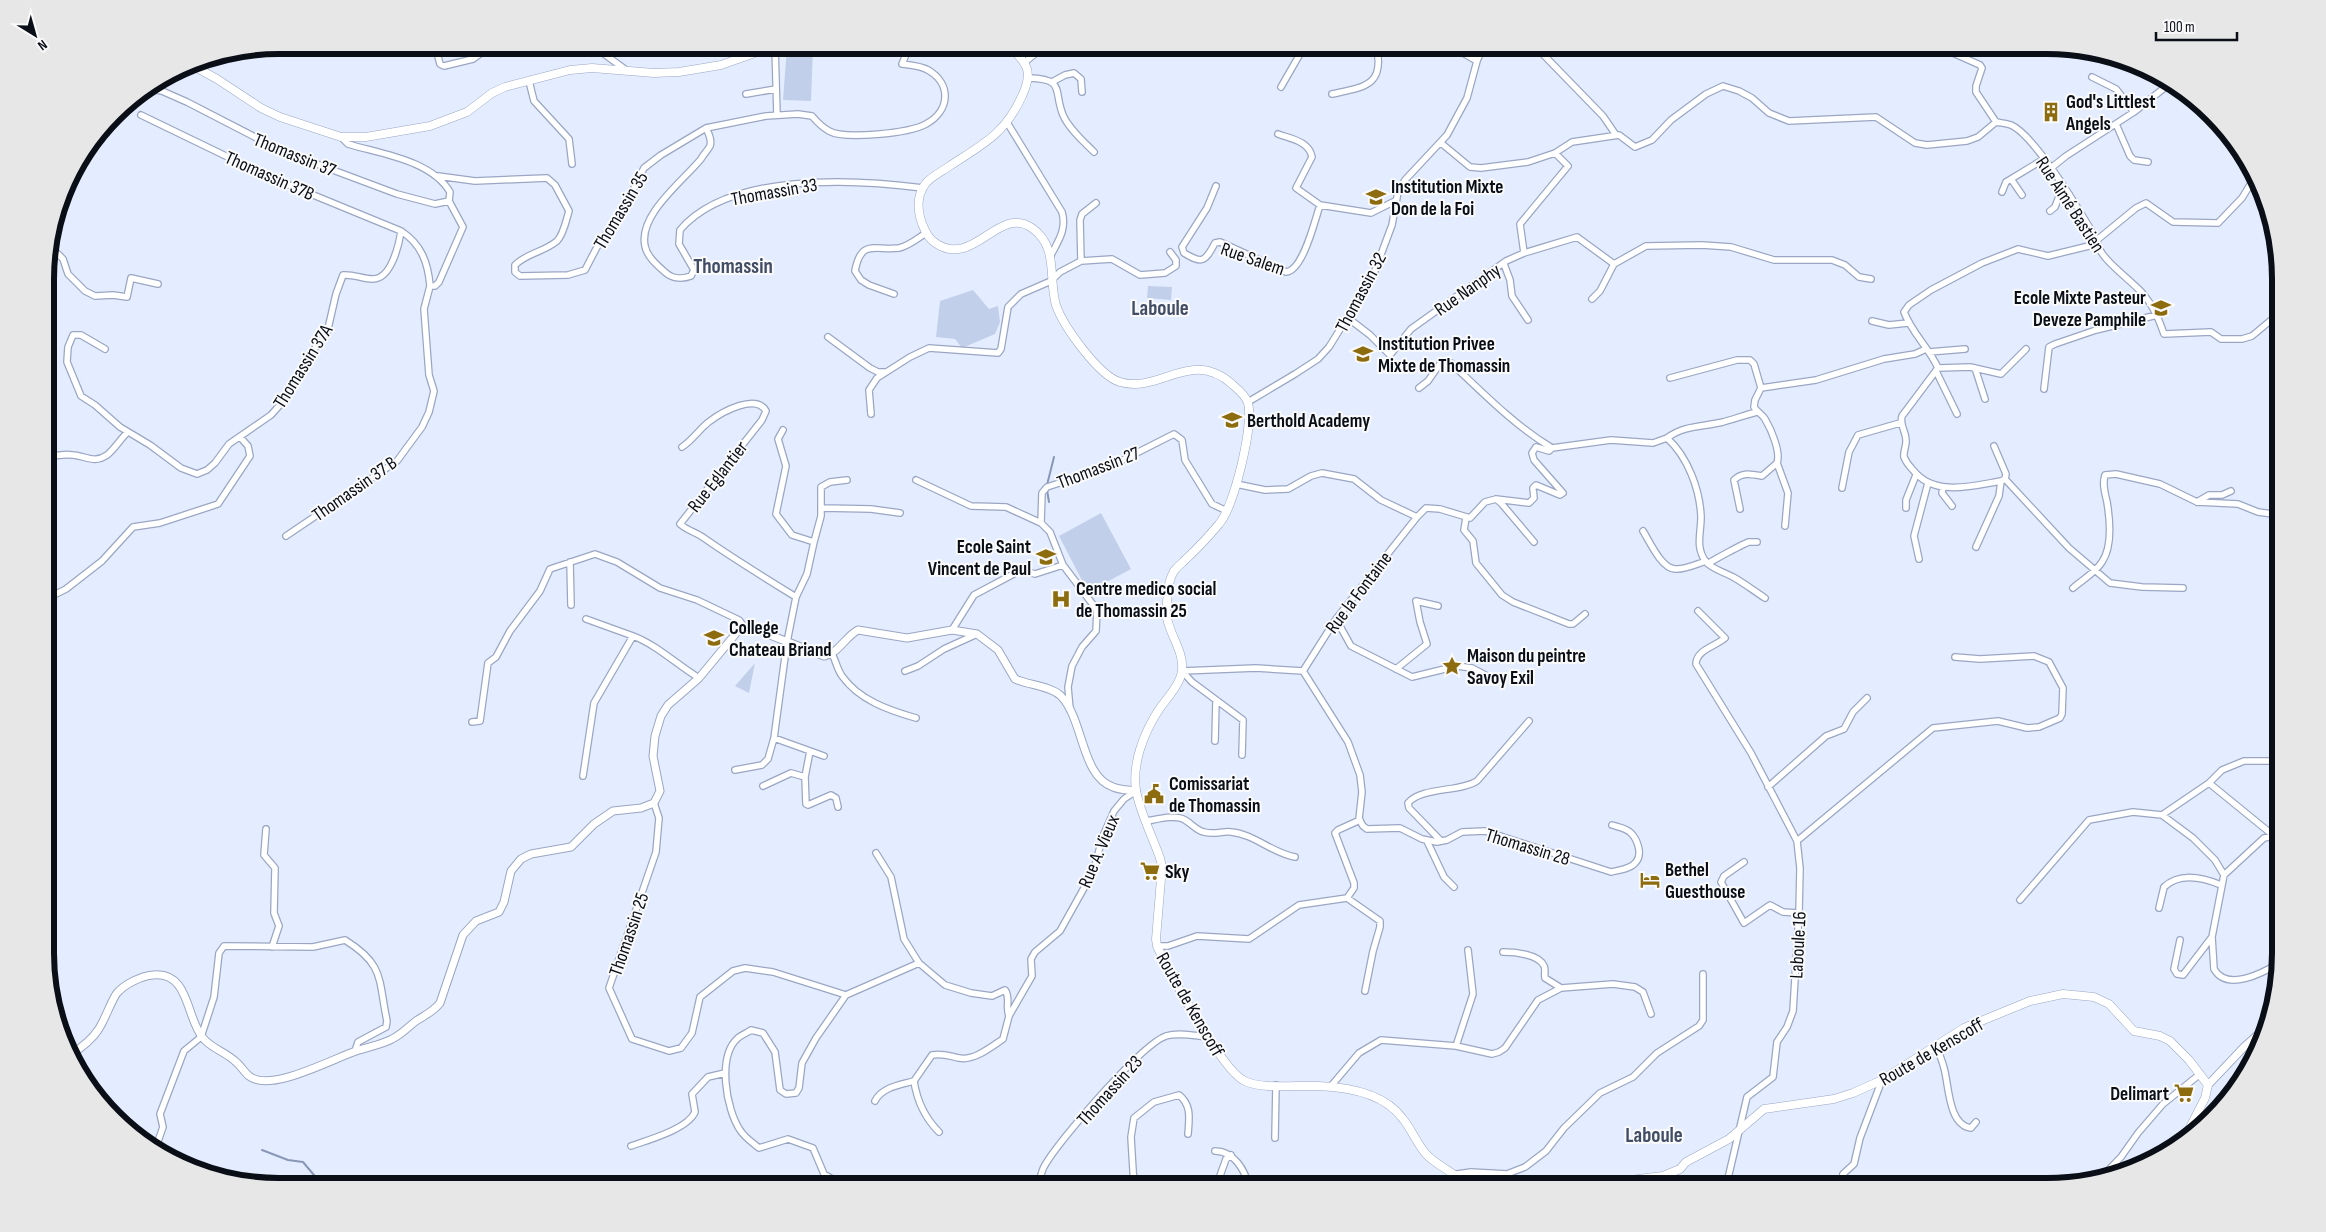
<svg xmlns="http://www.w3.org/2000/svg" width="2326" height="1232" font-family="'Sofia Sans Condensed',sans-serif">
  <style>
    .green { fill: #c2cfea }
    .lines { fill: none; stroke-linecap: round; stroke-linejoin: round }
    .stream { stroke: #8997b6; stroke-width: 2 }
    .minor-casing { stroke: #9aa6c3; stroke-width: 8 }
    .tertiary-casing { stroke: #9aa6c3; stroke-width: 9 }
    .secondary-casing { stroke: #9aa6c3; stroke-width: 9 }
    .minor { stroke: #fff; stroke-width: 5.5 }
    .tertiary { stroke: #fff; stroke-width: 7 }
    .secondary { stroke: #fff; stroke-width: 8 }
    .labels { text-anchor: middle; stroke-width: 4; stroke-linejoin: round; paint-order: stroke }
    .poi-label { font-size: 19px; font-weight: bold; fill: #090e17; stroke: #fafafa; text-anchor: start }
    .street-label { font-size: 19px; fill: #090e17; stroke: #fafafa }
    .quarter-label { font-size: 21px; font-weight: bold; fill: #414c65; stroke: #fafafa }
    .rim { fill: none; stroke: #090e17; stroke-width: 6 }
  </style>
  <rect width="100%" height="100%" fill="#e4edff"/>
  <path class="green" d="M787,47l26,1 -2,53 -28,-1z
    M1148,286l24,1 -1,13 -24,-2z
    M973,290l16,19 9,-3 2,16 -5,12 -33,14 -7,-9 -19,-2 4,-36z
    M1101,513l30,56 -43,23 -29,-56z
    M755,663l-6,30 -14,-7z"/>
  <g class="lines">
    <path class="stream" d="M1047,485l7,-28
      M1047,490l2,12
      M262,1150l26,10 15,2 21,25"/>
    <defs>
      <path id="minor" d="M435,45l5,19 4,2 29,-7 19,-14
        M592,45l34,25
        M1449,45l28,16
        M1534,45l69,71 13,19
        M1935,45l45,20 2,3 -6,18v6l20,30
        M775,46l2,69
        M1025,62l21,-17
        M2092,77l24,12 18,23
        M1029,78c37,1 24,13 34,37 6,14 21,27 31,37
        M529,81l5,20 35,38 3,25
        M1052,82l13,-7 9,-2 7,6 1,13
        M1281,87l19,-33 1,-9
        M147,89l15,2 25,11 95,49 115,43 38,10 14,-3
        M746,94l30,-5
        M1332,94c32,-7 54,-8 44,-49
        M141,115l126,61 134,55
        M1008,124l54,88c5,18 -4,29 -12,45
        M2116,124l14,32 4,4 14,2
        M706,128c3,6 6,12 4,18 -2,4 -7,9 -9,13 -18,22 -63,56 -56,87 2,11 13,20 21,27 7,6 17,6 25,3l3,-6 -15,-26 1,-14c49,-58 175,-51 243,-42
        M1278,134c13,5 31,7 34,23l-16,31 24,17 51,8 24,-12
        M1441,143l29,24 11,1 47,-6 27,-9 17,-11 47,-7 16,12 17,-7 19,-20 35,-26 17,-8 16,5 13,7 17,15 20,8 87,-4 39,26 12,2 40,-4 11,-4 18,-15c4,1 10,1 15,3 25,11 71,90 86,115 -1,17 36,41 47,55 10,12 15,25 20,39l47,-2 10,7h21l10,-3 18,-15 9,-2
        M2051,168l15,-12 68,-44 34,-27 -4,-7
        M438,176l37,5 72,-3 8,7 14,26c-3,9 -5,23 -12,30 -13,11 -30,12 -42,24v7l5,4 48,-1 17,-5 12,-23 27,-39 20,-40 17,-13 45,-27 60,-12 32,-2 14,2c5,6 10,11 17,15 16,9 81,2 97,-7 24,-13 26,-40 2,-54 -7,-4 -18,-5 -26,-6l8,-19
        M2011,179l11,16
        M1216,186l-9,22 -25,39 2,6c18,11 21,9 31,-10l5,-1 66,30c17,-1 29,-52 34,-67
        M2002,192l4,-10 38,-23
        M2050,211l5,-4 3,-8 11,-5
        M2097,240l39,-32 10,-5 27,19 45,1 24,-25 11,-18
        M50,246l13,13 5,15 17,17 10,5 18,-1 14,2 4,-19 27,6
        M1524,253l-4,-29 48,-58 -13,-13
        M1081,261l-1,-41 2,-6 14,-11
        M1504,264l6,16 2,16 16,24
        M1614,264l32,-18 56,-1 29,2 43,13h58l13,5 14,12 12,2
        M894,294l-25,-9 -8,-5 -6,-9c6,-33 21,-20 44,-23 10,-2 19,-10 27,-15
        M1348,318l22,17 20,20 21,-26 95,-68 18,-8 53,-16 37,27 -14,27 -8,8
        M1872,321l17,4 19,-2
        M828,337l42,31 8,4h7
        M105,349l-24,-14h-8l-5,12 -1,15 14,34 14,9 25,22 30,18 31,23 16,6 10,-4 8,-7 14,-19 42,-29 15,-17 26,-46 15,-19 9,-39 7,-19c11,-1 19,4 30,4 18,0 26,-34 28,-48 20,13 27,31 29,55
        M2026,349l-25,25 -31,-7 -32,1c-9,-20 -26,-35 -34,-56l5,-7 22,-15 51,-27 36,-14 30,7 49,-12
        M1929,352l36,-3
        M1938,368l-36,48c-3,10 5,16 4,26 0,5 -3,10 -2,15 2,5 5,9 9,13 21,27 59,16 88,11l4,-2 1,-5 -12,-28
        M1975,368l10,31
        M1936,371l21,43
        M1670,378l67,-18h13l4,4 7,24 -6,12 -1,7c3,5 8,7 11,12 6,10 16,33 12,44l11,30 -3,33
        M1419,388l9,-7 12,-17 11,-1c33,31 63,62 101,85
        M1761,388l55,-8 68,-21 31,-5 11,-5
        M2044,389l5,-42 6,-3 41,-14 61,-15
        M1248,402l47,-28 23,-15 11,-12 44,-71 19,-51 6,-33 7,-12 42,-45 20,-37 10,-37 7,-16
        M871,414l-2,-24 8,-12 33,-21 19,-9 69,5 3,-4 7,-42 13,-13 30,-13 9,-9 21,-11 31,-2 28,16 25,-2 11,-7v-6l-6,-8
        M783,430l-5,9 8,27 -10,48 16,21 22,7 -7,32 -11,23
        M1667,438c18,-13 35,-11 56,-16 11,-3 22,-7 34,-10
        M682,447c11,-7 18,-19 28,-26 12,-9 46,-28 56,-10l-4,9 -82,104c8,7 16,8 24,14 30,21 61,40 92,59l-9,45 -13,96 -6,21 -6,6 -27,5
        M46,458c9,-3 18,-4 27,-3 13,1 21,9 34,0 8,-6 13,-16 21,-23
        M2005,479l64,69 41,35 32,4 41,1
        M916,480l55,26 35,1 35,16 9,9 13,33 34,45 -1,21 -14,16 -10,19 -4,21 2,22
        M1236,484l29,6 23,-1 23,-13 11,-3 32,6 27,21 36,17 9,-9 14,1 30,9 15,-16 11,-3 5,4 33,39
        M1943,487l-1,6 10,13
        M1842,488l7,-36 9,-17 42,-12
        M1496,499l33,4 5,-5 -1,-10 3,-3 24,10 3,-2 -29,-33 -2,-7 4,-6 13,4 3,-3 59,-8 42,3 14,-5c21,19 33,52 34,79 0,17 -6,30 5,45 6,7 18,10 27,15 11,6 21,14 32,21
        M2197,502l12,-7h13l9,-4
        M822,508l49,1 29,4
        M1906,508v-8l10,-25
        M1740,509l-6,-29c8,-8 17,-6 28,-4l15,-13
        M1466,518l-2,12 9,11 3,22 26,32 11,7 56,22h4l12,-10
        M1041,523l1,-30 5,-6 62,-20 65,-33 8,6 3,20 27,44 15,7
        M1643,531c7,11 18,37 32,38 9,1 22,-5 31,-8
        M286,536l111,-75 25,-34 7,-15 5,-21 -5,-16 -5,-66 6,-23h5l4,-4 24,-55 -14,-26 1,-9c-19,-32 -69,-38 -102,-48l-7,-7
        M814,542l7,-26v-29l9,-5 17,-2
        M1976,547l23,-51 2,-15
        M1919,559l-5,-23 14,-53
        M570,562l1,43
        M1708,564c3,-3 37,-21 41,-22 3,0 6,0 8,0
        M2073,588c9,-8 22,-15 29,-26 11,-16 8,-42 5,-60 -2,-9 -5,-18 -2,-27l11,-1 44,10 37,18 41,2 20,8 22,3
        M46,599l20,-10 36,-28 31,-34 27,-4 58,-19 32,-48 -2,-10 -8,-9
        M1698,611l27,27c-9,8 -29,12 -29,26l55,89 46,88 3,27 -1,45 -6,98 -6,16 -10,15 -4,35 -26,20 -21,90
        M586,619l47,17
        M1336,619l15,27 61,31 45,-11 15,2 19,10
        M952,630l22,-35 47,-25 14,4 28,-9
        M832,654c4,7 5,15 10,22 17,24 46,34 74,42
        M1396,669l31,-25 -7,-22 -4,-21 22,5
        M905,671l13,-5 26,-17 33,-15
        M1182,671l74,-3 47,3 45,71 12,33 2,17 -3,27 4,7 4,3 33,-1 22,11 15,3 10,-2 15,-8 23,-1 126,41c8,-2 20,-3 25,-10 7,-8 1,-23 -5,-29 -5,-5 -13,-6 -19,-8
        M1182,671l10,11 51,38 -1,35
        M1303,671l33,-52 81,-102
        M472,722l8,-1 8,-58 8,-6 14,-26 30,-40 10,-22 45,-15 22,8 43,26 37,12 42,20 6,8
        M774,738l50,18
        M1215,741l1,-41
        M810,751l-5,26 1,27 2,1 23,-10 5,3 2,9
        M583,776l11,-73 39,-67c24,9 43,28 66,42
        M2209,783l65,53 7,3
        M763,786l28,-13 14,4
        M1768,787l58,-51 18,-7 9,-17 14,-14
        M654,803l5,15 -3,34 -47,136 23,51 37,12 12,-3 11,-15 8,-36 33,-26 12,-3 28,4 73,23
        M2162,815l47,-32 13,-13 22,-9h36
        M1147,821c11,-2 29,-7 38,-1 7,4 12,11 19,12 10,3 18,-1 27,0 23,2 41,21 64,25
        M266,829l-2,26 11,13 -1,45 5,13 -7,21
        M1427,841l17,36 10,10
        M1441,841l-32,-33 -1,-5c13,-16 52,-11 69,-22l52,-60
        M1797,841l136,-113 65,-7 29,7 12,-1 21,-9 2,-4 1,-26 -14,-26 -15,-6 -54,3 -25,-2
        M876,853l15,24 13,62 15,24 26,22 26,8 21,3 13,-6c6,8 0,17 4,26l23,-40 -1,-17 4,-7 25,-21 33,-59 10,-36 11,-25 10,-12 12,-8
        M1744,862l-20,14 -3,6 23,41 26,-18 13,7 16,1
        M1347,898l7,-10v-5l-19,-50 3,-3 22,-10
        M2020,900l69,-80 44,-8 29,3 31,23 22,22 9,15
        M2159,908l5,-21c16,-15 38,-10 57,-2
        M2212,937l2,32c13,23 49,4 65,-6
        M2180,940l-6,29 3,5 6,1 29,-38 12,-62 40,-37 10,-2
        M1157,946h11l29,-10 52,3 50,-34 48,-7 33,23v6l-7,24 -8,40
        M1503,952c11,0 36,2 41,14 2,3 0,8 1,12l16,10
        M1456,1046l17,-52 -5,-44
        M1936,1046c3,7 6,14 8,22 5,17 4,57 27,60l5,-6
        M1331,1086l28,-33 22,-13 75,6 36,8 7,-2 6,-4 33,-48 23,-12 52,-4 22,3 8,5 8,22
        M875,1101c7,-14 25,-16 39,-20
        M939,1132c-14,-14 -22,-31 -25,-51l18,-26c11,-2 17,1 27,3 15,3 32,-11 44,-19l6,-23
        M1275,1138l1,-53
        M631,1146c17,-6 57,-17 64,-34l-3,-18 16,-17 17,-4
        M156,1147l7,-20 -3,-13 24,-63 17,-14 13,-40 5,-44 5,-7 89,1 32,-7c40,25 33,39 42,81l-1,6 -28,15 -3,9
        M1215,1151c19,0 30,19 34,36
        M1457,1174l14,-2 36,2 18,-7 21,-16 18,-23 36,-35 33,-16 24,-24 42,-27 4,-6v-46
        M2100,1179l21,-22 17,-24 25,-29 37,-30
        M868,1187l-31,-5 -13,-8 -11,-26 -25,-9 -29,9c-6,-5 -15,-11 -19,-18 -14,-21 -23,-74 -2,-92 3,-3 9,-5 13,-8l12,3 12,19 5,38 6,4 10,-1 3,-5 3,-25 14,-25 30,-43 73,-32
        M1038,1187c2,-7 3,-16 7,-22 14,-25 97,-121 121,-129 13,-4 29,0 42,1
        M1134,1187l-3,-50 3,-19 20,-16 25,-7c13,10 10,25 9,39
        M1216,1187l10,-28 5,-4
        M1399,1187c20,-6 40,-7 60,0
        M1628,1187l10,-7
        M1841,1187l2,-13 11,-10 6,-26 22,-58"/>
      <path id="tertiary" d="M70,1055c11,-7 21,-14 28,-25 6,-8 14,-31 19,-37 8,-9 24,-17 36,-18 37,-4 33,44 50,63 9,11 23,14 33,24 5,4 8,10 13,14 21,17 83,-17 107,-25 11,-4 25,-6 36,-12 9,-4 16,-12 24,-18 9,-6 17,-9 24,-18l23,-68 13,-14 23,-9 5,-10 7,-31 10,-12 10,-5 40,-7 23,-23 19,-13 28,-3 13,-5 6,-12 -7,-35 2,-20 6,-20 7,-11 31,-27 39,-47 14,-3 72,28c15,-3 21,-19 34,-26l49,8 45,-8 25,4 21,16 17,29c13,6 36,7 46,17 23,24 20,80 52,91 7,3 16,3 23,4
        M2208,1085l37,-39 18,-16"/>
      <path id="secondary" d="M1008,45c19,18 26,26 14,51 -17,38 -39,48 -71,69 -8,6 -19,11 -25,18 -8,10 -9,21 -6,34 2,8 7,20 14,25 39,29 64,-38 98,-14 27,19 16,50 24,77 7,21 43,71 64,77 41,12 71,-35 113,3 6,5 13,11 15,18 6,22 -14,104 -29,121 -10,12 -21,24 -33,35 -4,4 -9,8 -12,12 -4,7 -6,16 -6,23 -1,8 -3,17 -1,24 3,17 17,34 15,52 -1,14 -16,29 -24,41 -14,22 -26,52 -22,79 3,20 17,48 24,68l2,9 -6,72 1,7c12,26 64,122 86,134 16,10 55,5 75,6 30,1 67,8 85,33 9,11 14,25 23,35 13,14 29,17 42,33
        M188,63l29,16 44,29 19,9 61,20h25l64,-11 37,-14 25,-19 13,-6 65,-17 22,-2 62,5 25,-1 42,-7 56,-20
        M1606,1187l16,-6 41,-5 17,-7 6,-7 43,-23 35,-30 70,-10 19,-6 29,-13 82,-52 66,-27 33,-7 31,3 15,7 25,27 26,5 10,5 19,19 19,25 -3,13 -23,45"/>
    </defs>
    <use href="#minor" class="minor-casing"/>
    <use href="#tertiary" class="tertiary-casing"/>
    <use href="#secondary" class="secondary-casing"/>
    <use href="#minor" class="minor"/>
    <use href="#tertiary" class="tertiary"/>
    <use href="#secondary" class="secondary"/>
  </g>
  <defs>
    <symbol id="building-bare" viewBox="-9 -9 18 18"><path d="M-4-6H4V6H1V3H-1V6H-4ZM-2.5-4.3h1.7v1.8h-1.7ZM.8-4.3h1.7v1.8H.8ZM-2.5-1h1.7V.8h-1.7ZM.8-1h1.7V.8H.8Z" fill="#8d6c0f" stroke="#fafafa" stroke-width="2.5" paint-order="stroke"/></symbol>
    <symbol id="school-bare" viewBox="-9 -9 18 18"><path d="M0-5L7-2L0 1L-7-2ZM-4 1L0 2.5L4 1V4Q0 6-4 4Z" fill="#8d6c0f" stroke="#fafafa" stroke-width="2.5" paint-order="stroke"/></symbol>
    <symbol id="hospital-bare" viewBox="-9 -9 18 18"><path d="M-5-5h3v3.5h4V-5h3V5h-3V1.5h-4V5h-3Z" fill="#8d6c0f" stroke="#fafafa" stroke-width="2.5" paint-order="stroke"/></symbol>
    <symbol id="sight-bare" viewBox="-9 -9 18 18"><path d="M0-6L1.8-2.2L6-1.7L2.9 1.2L3.7 5.4L0 3.3L-3.7 5.4L-2.9 1.2L-6-1.7L-1.8-2.2Z" fill="#8d6c0f" stroke="#fafafa" stroke-width="2.5" paint-order="stroke"/></symbol>
    <symbol id="civic-bare" viewBox="-9 -9 18 18"><path d="M-.6-6.5H3V-4.5H.6V-3L4-1V1h2V6H-6V1h2V-1L-.6-3ZM-1.2 2.5V6h2.4V2.5Z" fill="#8d6c0f" stroke="#fafafa" stroke-width="2.5" paint-order="stroke"/></symbol>
    <symbol id="supermarket-bare" viewBox="-9 -9 18 18"><path d="M-6-5.5h2.5l.6 2H6L4.5 2H-2.5L-4.4-4H-6ZM-1.5 3.2a1.3 1.3 0 1 0 .1 0ZM3 3.2a1.3 1.3 0 1 0 .1 0Z" fill="#8d6c0f" stroke="#fafafa" stroke-width="2.5" paint-order="stroke"/></symbol>
    <symbol id="hotel-bare" viewBox="-9 -9 18 18"><path d="M-6-4.5h1.5V1H6V5H4.5V3h-9V5H-6ZM-4 0a1.8 1.8 0 1 1 3.6 0ZM.5 0V-2.5h3Q6-2.5 6 0Z" fill="#8d6c0f" stroke="#fafafa" stroke-width="2.5" paint-order="stroke"/></symbol>
  </defs>
  <g fill-rule="evenodd">
    <use href="#building-bare" x="2037" y="98" width="28" height="28"/>
    <use href="#school-bare" x="1362" y="183" width="28" height="28"/>
    <use href="#school-bare" x="2147" y="294" width="28" height="28"/>
    <use href="#school-bare" x="1349" y="340" width="28" height="28"/>
    <use href="#school-bare" x="1218" y="406" width="28" height="28"/>
    <use href="#school-bare" x="1032" y="543" width="28" height="28"/>
    <use href="#hospital-bare" x="1047" y="585" width="28" height="28"/>
    <use href="#school-bare" x="700" y="624" width="28" height="28"/>
    <use href="#sight-bare" x="1438" y="652" width="28" height="28"/>
    <use href="#civic-bare" x="1140" y="780" width="28" height="28"/>
    <use href="#supermarket-bare" x="1136" y="857" width="28" height="28"/>
    <use href="#hotel-bare" x="1636" y="866" width="28" height="28"/>
    <use href="#supermarket-bare" x="2170" y="1079" width="28" height="28"/>
  </g>
  <g class="labels">
    <g class="poi-label">
      <text x="2066" y="108">God's Littlest<tspan x="2066" dy="22">Angels</tspan></text>
      <text x="1391" y="193">Institution Mixte<tspan x="1391" dy="22">Don de la Foi</tspan></text>
      <text x="2146" y="304" text-anchor="end">Ecole Mixte Pasteur<tspan x="2146" dy="22">Deveze Pamphile</tspan></text>
      <text x="1378" y="350">Institution Privee<tspan x="1378" dy="22">Mixte de Thomassin</tspan></text>
      <text x="1247" y="427">Berthold Academy</text>
      <text x="1031" y="553" text-anchor="end">Ecole Saint<tspan x="1031" dy="22">Vincent de Paul</tspan></text>
      <text x="1076" y="595">Centre medico social<tspan x="1076" dy="22">de Thomassin 25</tspan></text>
      <text x="729" y="634">College<tspan x="729" dy="22">Chateau Briand</tspan></text>
      <text x="1467" y="662">Maison du peintre<tspan x="1467" dy="22">Savoy Exil</tspan></text>
      <text x="1169" y="790">Comissariat<tspan x="1169" dy="22">de Thomassin</tspan></text>
      <text x="1665" y="876">Bethel<tspan x="1665" dy="22">Guesthouse</tspan></text>
      <text x="1165" y="878">Sky</text>
      <text x="2169" y="1100" text-anchor="end">Delimart</text>
    </g>
    <g class="street-label">
      <text transform="translate(295 154) rotate(22)" y="7">Thomassin 37</text>
      <text transform="translate(270 175) rotate(24)" y="7">Thomassin 37B</text>
      <text transform="translate(774 191) rotate(-10)" y="7">Thomassin 33</text>
      <text transform="translate(2071 204) rotate(57)" y="7">Rue Aimé Bastien</text>
      <text transform="translate(620 210) rotate(-59)" y="7">Thomassin 35</text>
      <text transform="translate(1253 258) rotate(19)" y="7">Rue Salem</text>
      <text transform="translate(1467 289) rotate(-35)" y="7">Rue Nanphy</text>
      <text transform="translate(1360 292) rotate(-62)" y="7">Thomassin 32</text>
      <text transform="translate(302 366) rotate(-58)" y="7">Thomassin 37A</text>
      <text transform="translate(1098 467) rotate(-21)" y="7">Thomassin 27</text>
      <text transform="translate(717 476) rotate(-52)" y="7">Rue Eglantier</text>
      <text transform="translate(354 488) rotate(-35)" y="7">Thomassin 37 B</text>
      <text transform="translate(1358 592) rotate(-53)" y="7">Rue la Fontaine</text>
      <text transform="translate(1528 846) rotate(17)" y="7">Thomassin 28</text>
      <text transform="translate(1098 851) rotate(-67)" y="7">Rue A. Vieux</text>
      <text transform="translate(628 934) rotate(-71)" y="7">Thomassin 25</text>
      <text transform="translate(1797 945) rotate(-87)" y="7">Laboule 16</text>
      <text transform="translate(1191 1004) rotate(60)" y="7">Route de Kenscoff</text>
      <text transform="translate(1931 1051) rotate(-30)" y="7">Route de Kenscoff</text>
      <text transform="translate(1109 1090) rotate(-48)" y="7">Thomassin 23</text>
    </g>
    <g class="quarter-label">
      <text x="733" y="273">Thomassin</text>
      <text x="1160" y="315">Laboule</text>
      <text x="1654" y="1142">Laboule</text>
    </g>
  </g>
  <path d="M0 0H2326V1232H0ZM279 54H2047A225 225 0 0 1 2272 279V953A225 225 0 0 1 2047 1178H279A225 225 0 0 1 54 953V279A225 225 0 0 1 279 54Z" fill="#e7e7e8" fill-rule="evenodd"/>
  <path class="rim" d="M279 54H2047A225 225 0 0 1 2272 279V953A225 225 0 0 1 2047 1178H279A225 225 0 0 1 54 953V279A225 225 0 0 1 279 54Z"/>
  <g transform="translate(35 35) rotate(143)" stroke="#fafafa" stroke-width="4" paint-order="stroke">
  <path d="M0-4L9 19L0 12L-9 19Z" fill="#090e17"/>
  <text y="-8" font-size="14" font-weight="bold" text-anchor="middle" fill="#090e17">N</text>
  </g>
  <path d="M2156 32v8h81v-8" fill="none" stroke="#090e17" stroke-width="2.5"/>
  <text x="2164" y="32" font-size="15" fill="#090e17" stroke="#fafafa" stroke-width="4" paint-order="stroke">100 m</text>
</svg>
